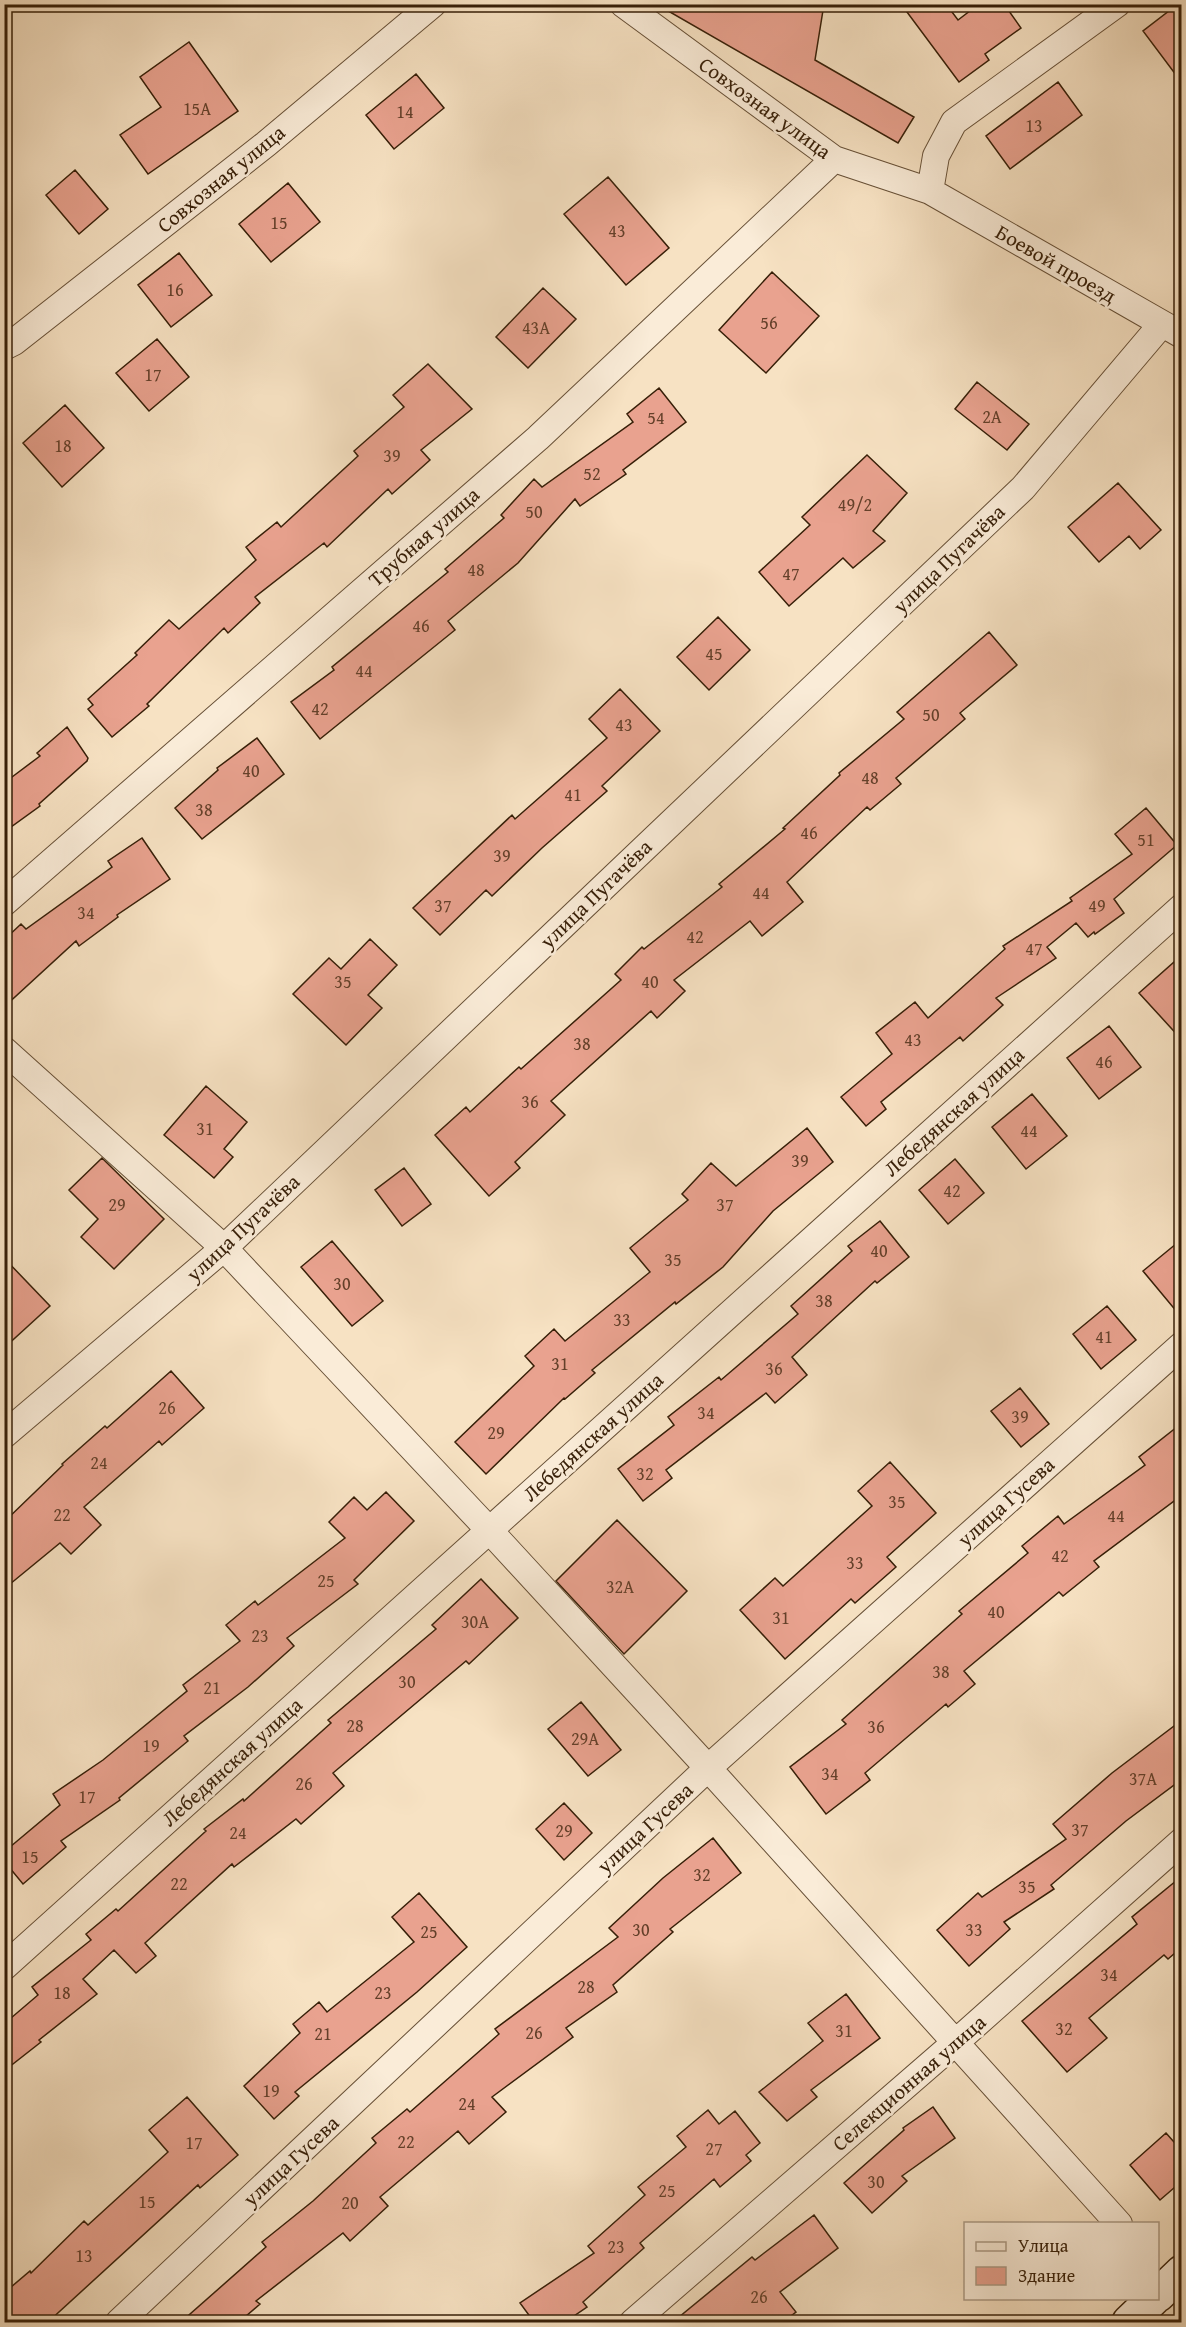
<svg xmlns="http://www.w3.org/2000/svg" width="1186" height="2327" font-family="'Gentium Book Plus',serif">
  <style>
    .building { fill: #e9a28f; stroke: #371f08; stroke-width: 1.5 }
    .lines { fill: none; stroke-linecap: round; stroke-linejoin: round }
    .street-casing { stroke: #675037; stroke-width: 28 }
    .secondary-casing { stroke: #371f08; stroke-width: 36 }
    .street { stroke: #faecd8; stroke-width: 26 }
    .secondary { stroke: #faecd8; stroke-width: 33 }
    .labels { text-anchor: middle; stroke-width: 5; stroke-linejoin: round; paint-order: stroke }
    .number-label { font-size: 18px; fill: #64402a }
    .street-label { font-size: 21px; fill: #371f08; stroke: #faecd8 }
  </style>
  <rect width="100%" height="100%" fill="#f7e2c3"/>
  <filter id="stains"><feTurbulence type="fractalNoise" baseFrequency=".00333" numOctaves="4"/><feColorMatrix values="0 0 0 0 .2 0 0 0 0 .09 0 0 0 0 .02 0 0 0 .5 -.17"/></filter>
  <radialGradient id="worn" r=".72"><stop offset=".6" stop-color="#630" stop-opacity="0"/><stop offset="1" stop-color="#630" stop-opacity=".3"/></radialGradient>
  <path class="building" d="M656,4h168l-9,56 99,57 -16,26z
    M901,4h45l12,16 21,-16h25l17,24 -36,26 4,6 -30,22z
    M1178,4h4v79l-39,-52z
    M189,42l49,69 -90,63 -28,-39 41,-28 -21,-30z
    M416,74l28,34 -50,41 -28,-34z
    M1058,82l24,33 -72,54 -24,-33z
    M75,170l33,39 -29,25 -33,-39z
    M608,177l61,71 -43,37 -62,-71z
    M288,183l32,39 -49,40 -32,-38z
    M179,253l33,42 -41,32 -33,-42z
    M772,272l47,44 -53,57 -47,-43z
    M543,288l33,31 -48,49 -32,-31z
    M157,339l32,38 -40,34 -33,-38z
    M428,364l44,45 -51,41 9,10 -38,34 -4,-5 -61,58 -3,-4 -69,54 5,6 -32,30 -4,-5 -77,76 2,2 -37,31 -24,-28 5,-4 -5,-6 49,-44 -2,-2 34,-33 10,9 77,-69 -10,-13 31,-25 4,5 77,-71 -4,-5 50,-44 -11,-12z
    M977,382l52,42 -22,26 -52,-41z
    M659,388l27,34 -63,48 3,4 -46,32 -5,-7 -57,64 -70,58 7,9 -135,109 -29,-37 43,-32 -2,-3 116,-95 -3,-3 59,-51 -3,-3 33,-36 8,8 91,-65 -6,-8z
    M65,405l39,43 -42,39 -39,-44z
    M867,455l40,38 -34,38 12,10 -32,27 -10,-10 -54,48 -30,-34 51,-47 -8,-8z
    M1118,483l43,47 -21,19 -11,-13 -30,26 -31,-35z
    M718,617l32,33 -41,40 -32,-33z
    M989,632l28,33 -57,48 5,6 -69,59 5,6 -31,26 -3,-3 -80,75 16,20 -41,34 -12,-15 -76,59 11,11 -28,27 -6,-7 -100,90 14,14 -50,47 5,6 -31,28 -54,-61 31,-28 4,5 49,-45 2,2 100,-89 -6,-6 27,-27 2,2 78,-62 -3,-3 66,-55 -2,-1 57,-53 -1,-2 65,-54 -7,-7z
    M620,689l40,42 -58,55 5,5 -65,57 -50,48 -6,-6 -46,45 -27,-27 99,-93 3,4 92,-81 -18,-19z
    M67,727l21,31 -1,3 -48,43 1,2 -36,26v-49l36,-27 -3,-3z
    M257,738l27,36 -82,65 -27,-31 43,-38 -1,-2z
    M1146,808l31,37 -63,54 10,14 -29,21 -1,-2 -6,5 -12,-14 -29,24 9,11 -60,40 7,7 -40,36 -3,-4 -79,65 5,7 -20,17 -25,-29 51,-43 -16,-21 39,-31 13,16 77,-69 -2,-3 69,-45 -2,-3 62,-44 -17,-20z
    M142,838l28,41 -53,36 1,2 -39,29 -3,-5 -72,66v-67l17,-16 5,5 86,-62 -4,-6z
    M370,939l27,26 -29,30 14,13 -36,37 -53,-51 36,-36 12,11z
    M1182,955v85l-43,-47z
    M1109,1026l32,41 -42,32 -32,-41z
    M206,1086l41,36 -23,27 9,8 -19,21 -50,-43z
    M1032,1094l35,42 -41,33 -34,-42z
    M807,1128l26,34 -60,49 -50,56 -47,37 -1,-2 -83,68 3,3 -30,26 -1,-1 -78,76 -31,-32 79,-76 -9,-10 29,-27 11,12 85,-69 -20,-24 58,-48 -6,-6 29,-31 25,23z
    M102,1158l62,61 -50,50 -33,-32 17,-18 -29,-29z
    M955,1159l29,34 -36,31 -29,-34z
    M404,1168l27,36 -29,22 -27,-36z
    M880,1221l29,36 -32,26 -2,-2 -83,76 15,18 -32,28 -9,-10 -100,77 6,8 -29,23 -25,-32 56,-44 -6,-8 51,-40 2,3 77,-66 -7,-8 61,-55 -4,-5z
    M1182,1239v79l-39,-47z
    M332,1241l51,60 -31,25 -51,-59z
    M4,1258l46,48 -46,42z
    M1107,1306l29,34 -35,29 -28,-35z
    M171,1371l33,37 -42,37 -3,-4 -75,66 17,18 -30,29 -11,-11 -56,46v-67l59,-57 -1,-1 43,-38 2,2z
    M1020,1388l29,36 -28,23 -30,-36z
    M1182,1423v72l-88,66 5,6 -36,29 -4,-4 -95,79 11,13 -27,23 -2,-3 -81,69 5,7 -44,34 -36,-47 56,-43 -4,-4 120,-106 -3,-3 69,-58 -6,-7 36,-30 6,8 81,-59 -6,-8z
    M890,1462l46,51 -49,44 9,10 -41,36 -4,-4 -66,60 -45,-49 35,-32 8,8 89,-80 -14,-15z
    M386,1492l28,29 -60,59 4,4 -71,54 7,8 -46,41 -64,49 4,5 -69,57 1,2 -59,41 5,6 -43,37 -19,-23v-9l56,-47 -7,-11 50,-34 84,-69 -4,-6 57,-44 -14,-16 29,-24 3,4 87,-67 -16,-16 25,-25 13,13z
    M617,1520l70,71 -63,63 -68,-73z
    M481,1579l37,39 -49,46 -3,-3 -133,112 11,13 -43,38 -5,-5 -62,48 -2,-3 -87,79 11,13 -20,17 -22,-23 -31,29 14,15 -58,46 2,2 -37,29v-47l34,-29 -6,-8 59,-47 -5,-6 30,-25 2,2 88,-80 -2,-2 39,-30 1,2 87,-78 -3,-3 108,-91 -4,-4z
    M581,1702l40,48 -33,26 -40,-47z
    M1182,1720v59l-56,42 -75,64 3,4 -50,33 6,7 -41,37 -32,-36 41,-37 4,4 84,-58 -13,-15 59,-51z
    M564,1803l28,30 -28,27 -28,-31z
    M713,1838l28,35 -71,56 3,3 -60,53 4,7 -51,36 7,9 -81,60 14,15 -37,32 -11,-13 -78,66 8,9 -38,35 -7,-8 -87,68 4,3 -21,18h-58l85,-75 -4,-5 51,-41 63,-58 -4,-5 35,-29 3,3 89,-78 -4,-5 123,-92 -9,-9 54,-50z
    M1182,1876v71l-14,12 -4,-4 -75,63 18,20 -40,34 -45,-51 115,-97 -5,-7z
    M419,1893l48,54 -50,45 -122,100 4,4 -25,23 -30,-33 56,-53 -7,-9 26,-22 8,10 87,-70 -22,-25z
    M846,1994l34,44 -69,52 6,7 -30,24 -28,-29 64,-51 -15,-18z
    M187,2097l51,58 -38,33 -2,-3 -150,137h-44v-29l26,-22 1,2 53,-52 4,4 80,-73 -19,-22z
    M933,2107l22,31 -53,38 5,5 -35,32 -28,-30 60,-53 -1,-2z
    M708,2110l11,14 16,-13 25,32 -14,12 5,6 -31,26 -6,-8 -74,64 4,5 -61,54 4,5 -22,15h-31l-14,-19 74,-50 -6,-7 57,-51 -7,-8 48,-40 -9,-11z
    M1166,2133l16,18v30l-22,19 -30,-35z
    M814,2215l24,33 -58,44 16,20 -13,10h-110l79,-65 3,3z"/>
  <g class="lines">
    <defs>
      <path id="street" d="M623,4l211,155 96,32 252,144
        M930,191l6,-35 18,-34 163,-118
        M4,347l10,-5 252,-198 167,-140
        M4,903l534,-465 296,-279
        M4,1050l220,198 266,283 218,237 411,456
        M4,1435l220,-187 799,-760 138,-163
        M4,1967l1178,-1060
        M119,2322l589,-554 474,-423
        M633,2322l323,-280 226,-201"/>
      <path id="secondary" d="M1158,2295l24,-23
        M1129,2322l25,-24"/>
    </defs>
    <use href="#street" class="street-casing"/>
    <use href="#secondary" class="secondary-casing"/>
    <use href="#street" class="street"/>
    <use href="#secondary" class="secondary"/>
  </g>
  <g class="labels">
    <g class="number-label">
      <text x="197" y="115">15А</text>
      <text x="405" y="118">14</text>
      <text x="1034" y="132">13</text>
      <text x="279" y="229">15</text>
      <text x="617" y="237">43</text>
      <text x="175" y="296">16</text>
      <text x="769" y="329">56</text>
      <text x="536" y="334">43А</text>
      <text x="153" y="381">17</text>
      <text x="992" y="423">2А</text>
      <text x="656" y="424">54</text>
      <text x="63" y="452">18</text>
      <text x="392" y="462">39</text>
      <text x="592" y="480">52</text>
      <text x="855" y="511">49/2</text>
      <text x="534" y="518">50</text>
      <text x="476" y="576">48</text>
      <text x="791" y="580">47</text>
      <text x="421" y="632">46</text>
      <text x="714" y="660">45</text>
      <text x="364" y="677">44</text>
      <text x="320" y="715">42</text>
      <text x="931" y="721">50</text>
      <text x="624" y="731">43</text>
      <text x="251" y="777">40</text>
      <text x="870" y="784">48</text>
      <text x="573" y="801">41</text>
      <text x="204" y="816">38</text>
      <text x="809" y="839">46</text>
      <text x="1146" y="846">51</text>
      <text x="502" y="862">39</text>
      <text x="761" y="899">44</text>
      <text x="443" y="912">37</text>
      <text x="1097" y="912">49</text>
      <text x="86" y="919">34</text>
      <text x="695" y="943">42</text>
      <text x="1034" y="955">47</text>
      <text x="343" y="988">35</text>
      <text x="650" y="988">40</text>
      <text x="913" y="1046">43</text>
      <text x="582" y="1050">38</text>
      <text x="1104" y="1068">46</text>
      <text x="530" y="1108">36</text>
      <text x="205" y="1135">31</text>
      <text x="1029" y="1137">44</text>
      <text x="800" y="1167">39</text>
      <text x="952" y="1197">42</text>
      <text x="117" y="1211">29</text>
      <text x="725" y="1211">37</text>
      <text x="879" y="1257">40</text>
      <text x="673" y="1266">35</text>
      <text x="342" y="1290">30</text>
      <text x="824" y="1307">38</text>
      <text x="622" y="1326">33</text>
      <text x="1104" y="1343">41</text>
      <text x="560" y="1370">31</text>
      <text x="774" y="1375">36</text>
      <text x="167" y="1414">26</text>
      <text x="706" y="1419">34</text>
      <text x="1020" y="1423">39</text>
      <text x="496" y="1439">29</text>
      <text x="99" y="1469">24</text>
      <text x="645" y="1480">32</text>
      <text x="897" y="1508">35</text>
      <text x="62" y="1521">22</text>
      <text x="1116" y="1522">44</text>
      <text x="1060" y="1562">42</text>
      <text x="855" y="1569">33</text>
      <text x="326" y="1587">25</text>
      <text x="620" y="1593">32А</text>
      <text x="996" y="1618">40</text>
      <text x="781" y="1624">31</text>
      <text x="475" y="1628">30А</text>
      <text x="260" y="1642">23</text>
      <text x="941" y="1678">38</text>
      <text x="407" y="1688">30</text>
      <text x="212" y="1694">21</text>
      <text x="355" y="1732">28</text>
      <text x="876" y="1733">36</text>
      <text x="585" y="1745">29А</text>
      <text x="151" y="1752">19</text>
      <text x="830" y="1780">34</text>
      <text x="1143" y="1785">37А</text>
      <text x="304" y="1790">26</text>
      <text x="87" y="1803">17</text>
      <text x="1080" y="1836">37</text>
      <text x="564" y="1837">29</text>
      <text x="238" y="1839">24</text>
      <text x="30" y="1863">15</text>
      <text x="702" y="1881">32</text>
      <text x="179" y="1890">22</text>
      <text x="1027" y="1893">35</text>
      <text x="641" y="1936">30</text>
      <text x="974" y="1936">33</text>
      <text x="429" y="1938">25</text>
      <text x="1109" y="1981">34</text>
      <text x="586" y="1993">28</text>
      <text x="62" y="1999">18</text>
      <text x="383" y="1999">23</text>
      <text x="1064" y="2035">32</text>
      <text x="844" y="2037">31</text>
      <text x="534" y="2039">26</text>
      <text x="323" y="2040">21</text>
      <text x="271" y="2097">19</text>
      <text x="467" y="2110">24</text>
      <text x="406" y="2148">22</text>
      <text x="194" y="2149">17</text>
      <text x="714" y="2155">27</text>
      <text x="876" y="2188">30</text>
      <text x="667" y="2197">25</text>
      <text x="147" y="2208">15</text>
      <text x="350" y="2209">20</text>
      <text x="616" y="2253">23</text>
      <text x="84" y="2262">13</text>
      <text x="759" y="2303">26</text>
    </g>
    <g class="street-label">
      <text transform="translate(765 108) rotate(36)" y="7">Совхозная улица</text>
      <text transform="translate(221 179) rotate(-39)" y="7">Совхозная улица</text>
      <text transform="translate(1056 264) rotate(30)" y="7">Боевой проезд</text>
      <text transform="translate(424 537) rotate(-41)" y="7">Трубная улица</text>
      <text transform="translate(949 559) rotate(-44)" y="7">улица Пугачёва</text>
      <text transform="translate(596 894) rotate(-44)" y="7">улица Пугачёва</text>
      <text transform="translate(954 1112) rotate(-42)" y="7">Лебедянская улица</text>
      <text transform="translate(243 1228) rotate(-43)" y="7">улица Пугачёва</text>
      <text transform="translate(593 1437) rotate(-42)" y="7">Лебедянская улица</text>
      <text transform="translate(1006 1502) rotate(-42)" y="7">улица Гусева</text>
      <text transform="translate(232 1762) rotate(-42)" y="7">Лебедянская улица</text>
      <text transform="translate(645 1828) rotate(-43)" y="7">улица Гусева</text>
      <text transform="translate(909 2083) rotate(-41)" y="7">Селекционная улица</text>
      <text transform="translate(291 2161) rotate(-43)" y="7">улица Гусева</text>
    </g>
  </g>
  <rect width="1186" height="2327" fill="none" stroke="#f7e2c3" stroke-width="24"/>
  <rect x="6" y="6" width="1174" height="2315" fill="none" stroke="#371f08" stroke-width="3"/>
  <rect x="12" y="12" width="1162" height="2303" fill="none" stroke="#371f08" stroke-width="1.5"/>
  <rect x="964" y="2222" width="195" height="78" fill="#faecd8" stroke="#ac9a85" stroke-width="1.5"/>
  <rect x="976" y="2242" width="30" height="9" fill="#faecd8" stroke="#ac9a85" stroke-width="1.5"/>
  <text x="1018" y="2252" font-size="18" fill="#371f08">Улица</text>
  <rect x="976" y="2267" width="30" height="18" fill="#e9a28f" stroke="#ac9a85" stroke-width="1.5"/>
  <text x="1018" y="2282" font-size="18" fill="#371f08">Здание</text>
  <rect width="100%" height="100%" filter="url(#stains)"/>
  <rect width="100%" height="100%" fill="url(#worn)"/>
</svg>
